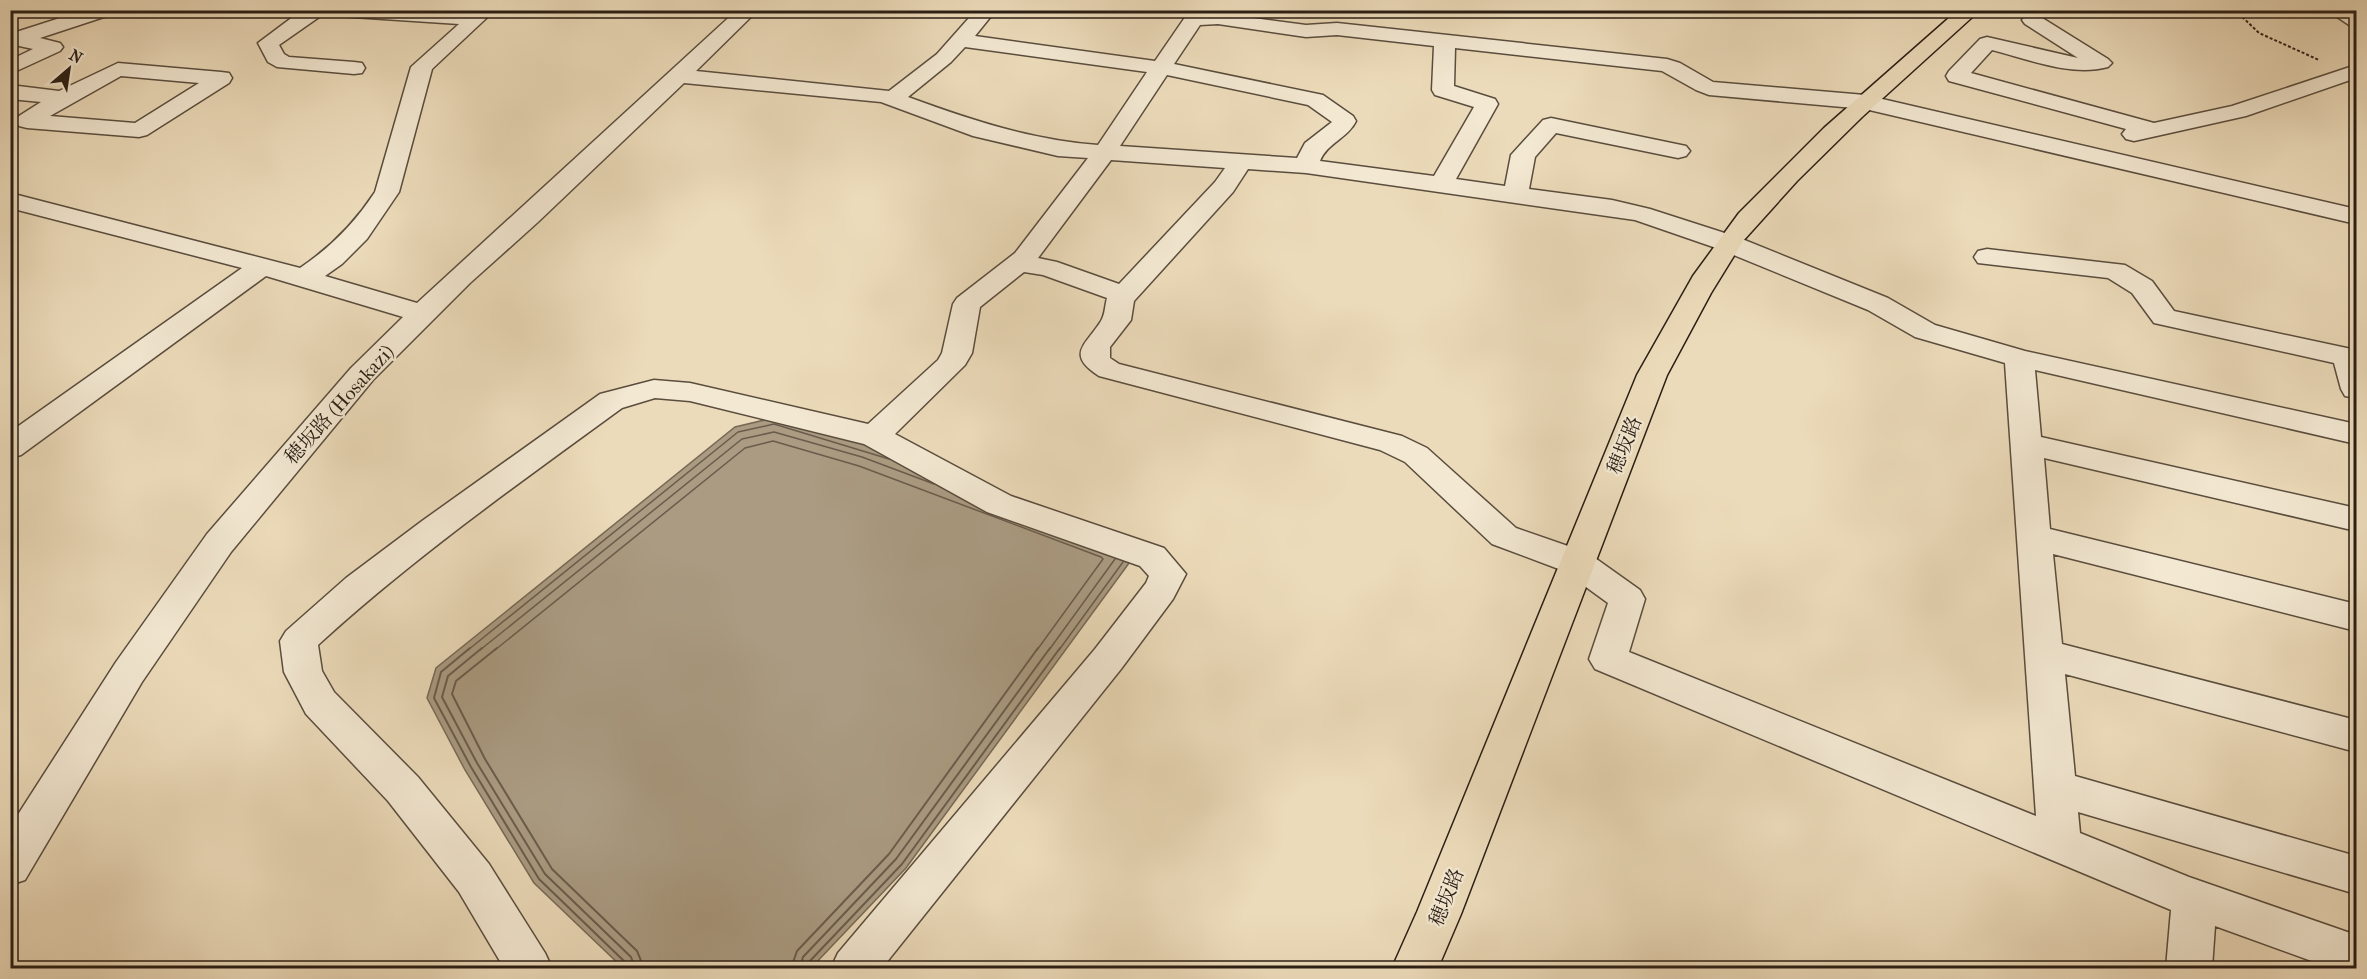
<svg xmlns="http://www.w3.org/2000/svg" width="2367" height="979" font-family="'IM FELL French Canon','Noto Serif JP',serif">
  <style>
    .water { fill: #aa9b82; stroke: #776956; stroke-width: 1.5 }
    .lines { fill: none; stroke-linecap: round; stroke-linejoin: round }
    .shore-far1 { stroke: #6a5c4c; stroke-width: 1.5 }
    .shore { stroke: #6a5c4c; stroke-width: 2 }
    .minor-casing { stroke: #5a4d3e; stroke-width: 3 }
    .major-casing { stroke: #2a1e15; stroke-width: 3 }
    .path { stroke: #2a1e15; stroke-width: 2; stroke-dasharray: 3 2; stroke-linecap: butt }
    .minor { fill: #f3e8d2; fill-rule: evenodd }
    .major { fill: #ecdbba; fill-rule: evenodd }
    .labels { text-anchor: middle; stroke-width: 4.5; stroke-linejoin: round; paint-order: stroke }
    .street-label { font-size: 20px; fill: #2a1e15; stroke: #f3e8d2 }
  </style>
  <rect width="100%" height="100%" fill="#ecdbba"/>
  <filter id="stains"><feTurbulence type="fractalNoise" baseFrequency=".00333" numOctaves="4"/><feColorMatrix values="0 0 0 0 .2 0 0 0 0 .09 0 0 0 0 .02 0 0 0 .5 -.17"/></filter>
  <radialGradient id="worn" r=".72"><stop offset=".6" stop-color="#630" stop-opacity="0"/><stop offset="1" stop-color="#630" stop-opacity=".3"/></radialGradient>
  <path class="water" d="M773,418l93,27 266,114 -226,309 -95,100h-188l-89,-85 -69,-113 -38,-72 9,-30 299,-241z"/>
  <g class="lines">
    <path class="shore-far1" d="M468,650l270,-218 36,-8 115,35
      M480,650l262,-211 32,-7 88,25 72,27
      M495,650l250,-202 28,-7 86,25 242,91 2,2 -66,91
      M1049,650l66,-91
      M1059,650l64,-88"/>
    <path class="shore" d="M470,648l-29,24 -7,26 37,69 68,112 86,83 2,6
      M482,648l-34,28 -6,21 35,66 68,111 86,83 4,11
      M497,648l-41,33 -4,13 33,65 67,110 85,82 7,17
      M791,968l6,-17 92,-97 149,-206
      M800,968l3,-11 93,-98 154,-211
      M807,968l2,-6 93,-98 158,-216"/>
    <defs>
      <path id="minor" d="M85,10h30l-2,4 -73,24 20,5 3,4 -3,4 -50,23v-14l23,-11 -23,-5v-10z
        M302,10h193l-63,59 -33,123 -32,47 -25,25 -17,12 92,27 320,-293h21l-62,61 193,20 48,-37 39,-44h20l-21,26 180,25 35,-51h20l-2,2 98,13 31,-2 330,36 13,4 33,19 152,13 491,114v15l-491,-115 -156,-14 -13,-5 -34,-19 -207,-23 -1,38 41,13 3,5 -42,75 49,7 6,-31 32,-35 8,-2 135,28 4,5 -4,5 -8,2 -122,-25 -21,24 -6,32 83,11 38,9 87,28 151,61 47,27 90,26 331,73v20l-321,-74 6,67 315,71v23l-312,-73 6,71 306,75v27l-303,-77 9,90 294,76v32l-291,-78 10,102 281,80v38l-278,-82 2,21 109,44 167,58v33h-25l-116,-42 -3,42h-46l5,-58 -576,-241 -6,-10 19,-56 -44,-32 -72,-27 -87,-82 -25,-12 -281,-74c-34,-22 -13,-31 2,-55 4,-6 4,-16 6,-23l-64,-23 -19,-3 -44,35 -8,46 -7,12 -70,69 116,62 153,52 22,26 -13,25 -52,70 -239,299h-51l7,-15 257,-304 51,-66 3,-7 -9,-10 -153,-54 -123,-68 -174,-43 -35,-3 -33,10c-104,76 -209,150 -304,237l4,26 12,21 84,85 71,87 56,89 7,15h-48l-45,-76 -71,-91 -82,-87 -22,-42 -4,-31 6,-10 60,-53 76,-57 178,-127 54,-14 36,3 178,41 70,-64 4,-7 11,-49 4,-6 58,-45 73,-95 -30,-2 -85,-20 -92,-34 -197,-19 -146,139 -68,61 -97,97 -142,172 -89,130 -117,198 -15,5v-58l106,-165 91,-128 144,-166 52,-51 -137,-41 -245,179 -11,3v-26l232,-164 -232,-60v-15l290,75c31,-21 54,-44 75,-76l36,-125 48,-43 -137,-9 -43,30 5,9 5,3 65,5 8,1 3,5 -3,5 -8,1 -77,-7 -9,-5 -10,-19zM1218,24l88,13 31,-2 97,11 -2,44 3,5 39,12 -40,69 -114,-15c7,-18 28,-23 36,-40l-3,-5 -30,-21 -149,-31 26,-39zM965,47l182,25 -49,73c-67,-5 -127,-25 -190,-48l43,-35zM1167,75l141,30 24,17 -27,21 -8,15 -177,-12zM1111,160l114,8 -10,14 -96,102 -62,-22 -19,-4zM1248,169l58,4 329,47 84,29 149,61 47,27 90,26 31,453 -407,-164 16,-53 -5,-9 -52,-37 -72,-25 -89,-80 -25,-12 -283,-72 -9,-6v-11l21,-27 3,-19 99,-109z
        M2327,10h25l4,3v14l-7,-2z
        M2032,14l7,2 69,43 4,4 -4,4c-37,10 -80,-8 -116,-17l-21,23 183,50 78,-17 124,-41v13l-110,38 -112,25 -8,-2 -4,-5 4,-5 -177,-48 -3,-5 3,-5 31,-32 7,-2 91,21 -53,-34 -3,-4 3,-4z
        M118,63l103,9 8,1 3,5 -3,5 -82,52 -8,2 -112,-9 -8,-2 -3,-5 3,-5 22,-14 -31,-3v-14l49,6zM121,76l78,7 -64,40 -85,-7z
        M1987,249l138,16 27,16 22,30 182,39v48l-11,-2 -4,-7 -7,-26 -180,-40 -22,-30 -24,-15 -130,-15 -4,-6 4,-6z"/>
      <path id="major" d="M1958,10h22l-118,107 -65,64 -54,60 -32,52 -44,82 -206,539 -23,54h-46l25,-56 220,-537 56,-99 46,-63 85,-85z"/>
    </defs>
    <use href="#minor" class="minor-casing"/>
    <use href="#major" class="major-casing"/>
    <path class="path" d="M2235,10l24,23 60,27"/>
    <use href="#minor" class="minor"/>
    <use href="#major" class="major"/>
  </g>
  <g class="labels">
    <g class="street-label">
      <text transform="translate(339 404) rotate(-48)" y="7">穂坂路 (Hosakazi)</text>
      <text transform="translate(1624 445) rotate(-68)" y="7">穂坂路</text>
      <text transform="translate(1446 897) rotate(-68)" y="7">穂坂路</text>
    </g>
  </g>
  <rect width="2367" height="979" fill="none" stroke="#ecdbba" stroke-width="36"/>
  <rect x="12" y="12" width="2343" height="955" fill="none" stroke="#2a1e15" stroke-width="3"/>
  <rect x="18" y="18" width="2331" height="943" fill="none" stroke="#2a1e15" stroke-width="1.5"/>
  <g transform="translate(69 69) rotate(29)" stroke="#f3e8d2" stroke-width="4.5" paint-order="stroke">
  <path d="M0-4.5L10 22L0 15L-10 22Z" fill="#2a1e15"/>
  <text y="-9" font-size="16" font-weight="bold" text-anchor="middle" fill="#2a1e15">N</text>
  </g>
  <rect width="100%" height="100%" filter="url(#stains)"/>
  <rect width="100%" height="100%" fill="url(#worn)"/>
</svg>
